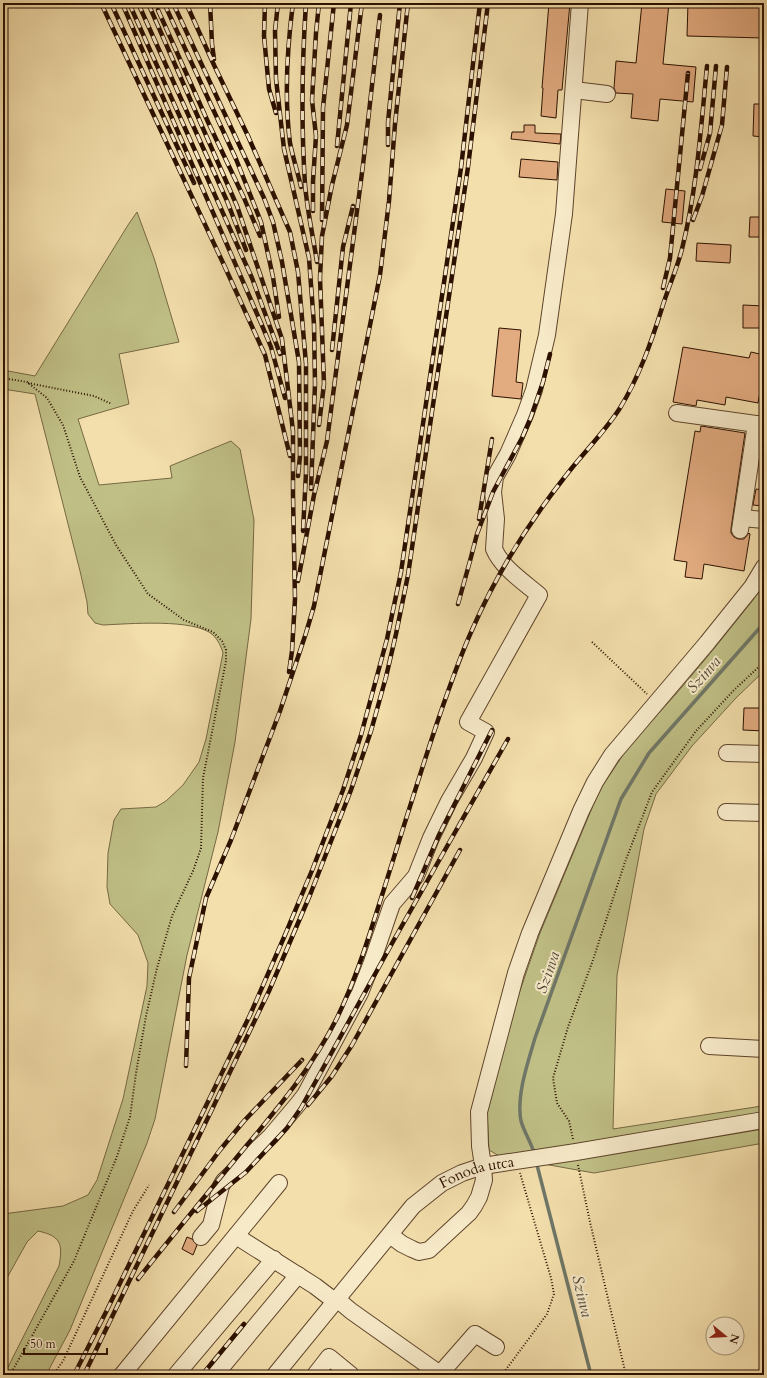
<svg xmlns="http://www.w3.org/2000/svg" width="767" height="1378" font-family="Cardo,serif">
  <style>
    .green { fill: #c0c086; stroke: #766843 }
    .lines { fill: none; stroke-linecap: round; stroke-linejoin: round }
    .stream { stroke: #6f7768; stroke-width: 3.5 }
    .building { fill: #e2ab80; stroke: #2c1000 }
    .minor-casing { stroke: #5e442b; stroke-width: 18 }
    .path { stroke: #2c1000; stroke-width: 2; stroke-dasharray: 1 2; stroke-linecap: butt }
    .minor { stroke: #f7eac9; stroke-width: 16 }
    .rail-casing { stroke: #2c1000; stroke-width: 4.5 }
    .rail { stroke: #f7eac9; stroke-width: 3; stroke-dasharray: 9; stroke-linecap: butt }
    .labels { text-anchor: middle; stroke-width: 4; stroke-linejoin: round; paint-order: stroke }
    .street-label { font-size: 15px; fill: #2c1000; stroke: #f7eac9 }
    .water-label { font-size: 16px; font-style: italic; fill: #534c3d; stroke: #f7eac9 }
  </style>
  <rect width="100%" height="100%" fill="#f3dfac"/>
  <filter id="stains"><feTurbulence type="fractalNoise" baseFrequency=".005" numOctaves="4"/><feColorMatrix values="0 0 0 0 .2 0 0 0 0 .09 0 0 0 0 .02 0 0 0 .5 -.17"/></filter>
  <radialGradient id="worn" r=".72"><stop offset=".6" stop-color="#630" stop-opacity="0"/><stop offset="1" stop-color="#630" stop-opacity=".3"/></radialGradient>
  <path class="green" d="M137,212l17,46 25,84 -60,12 10,50 -51,15 21,66 73,-7 -2,-12 61,-25 9,8 14,71 -3,99 -16,123 -17,90 -31,123 -32,164 -8,24 -77,187 -24,45h-42l55,-109c4,-22 2,-30 -21,-35l-11,11 -24,43v-71l60,-8 25,-11 9,-15 26,-81 24,-113 1,-23 -10,-28 -28,-31 -3,-17 1,-34 6,-33 7,-11 35,-2 10,-6 17,-16 16,-23 7,-23 17,-86c-2,-7 -5,-13 -10,-18 -18,-17 -86,-11 -110,-10l-8,-2 -7,-9 -1,-12 -7,-31 -45,-177 -32,-5v-19l32,6 93,-151z
    M764,582v89l-28,27 -44,48 -36,48 -12,35 -27,146 -4,154 149,-23 2,-2v39l-170,30 -95,-17 -10,-6 -2,-38 22,-90 31,-89 59,-142 30,-45 47,-52 32,-38 45,-56z"/>
  <g class="lines">
    <path class="stream" d="M534,1153c-3,-11 -10,-21 -13,-32 -5,-25 7,-59 14,-83l86,-239 28,-46 115,-130
      M536,1161l55,214"/>
  </g>
  <path class="building" d="M549,3h21l-8,87h-4l-2,28 -15,-2 2,-28h-1z
    M642,3h27l-6,61 33,3 -3,35 -33,-3 -2,22 -27,-3 2,-24 -17,-1 -2,-5 2,-27 20,2z
    M688,3h76v35l-77,-2z
    M754,104h10v33l-11,-1z
    M524,125h11v8l26,1 -1,10 -49,-5 1,-7h12z
    M521,159l37,3 -1,18 -38,-3z
    M666,189l19,2 -3,33 -20,-2z
    M750,217h14v20h-15z
    M697,243l34,2 -1,18 -34,-2z
    M743,305l21,1v22h-21z
    M499,328l22,2 -5,52 7,1 -2,16 -29,-3z
    M683,347l66,11 2,-6 13,3v16l-6,32 -32,-6 -1,8 -28,-5 -1,6 -23,-4z
    M701,426l44,7 -14,96v4l3,4 4,2h6l5,-6 1,1 -6,37 -40,-7 -2,15 -17,-2 2,-15 -13,-2 21,-129 5,1z
    M756,489l8,1 -1,16 -10,-1z
    M744,708h20v23l-21,-1z
    M187,1237l5,2 5,6 -4,10 -11,-6z"/>
  <g class="lines">
    <defs>
      <g id="minor">
        <path d="M574,90l33,4"/>
        <path d="M677,413l87,12"/>
        <path d="M742,518l22,2"/>
        <path d="M740,530l16,-106"/>
        <path d="M727,753l37,1"/>
        <path d="M726,812l38,1"/>
        <path d="M709,1046l55,3"/>
        <path d="M390,1235l12,9 10,5 7,3 10,-2 40,-37 5,-7 5,-9 5,-17 -1,-14 -3,-20 -1,-34 37,-139 14,-40 51,-122 14,-29 17,-27 95,-112 45,-56 12,-20"/>
        <path d="M236,1236l79,50 21,16"/>
        <path d="M201,1237l10,-12 10,-39 3,-5 47,-45 27,-32 7,-9 55,-102 11,-28 21,-61 24,-28 15,-38 18,-37 25,-43 12,-26 -18,-10 71,-127c-15,-13 -37,-27 -45,-46l2,-30 -3,-27 2,-15 13,-23 17,-39 9,-25 13,-55 17,-121 16,-211"/>
        <path d="M338,1300l13,11 89,63"/>
        <path d="M122,1375l157,-192"/>
        <path d="M176,1375l98,-116"/>
        <path d="M215,1375l83,-100"/>
        <path id="s1" d="M275,1375l138,-169 29,-23 20,-10 21,-7 93,-14 188,-32"/>
        <path d="M315,1375l14,-18 22,18"/>
        <path d="M439,1375l36,-41 21,13"/>
      </g>
    </defs>
    <use href="#minor" class="minor-casing"/>
    <path class="path" d="M3,378l24,4 20,16 16,27 17,52 36,68 32,49 36,26 29,12 9,9 4,9v11l-23,117 -2,70 -8,23 -21,45 -15,52 -11,48 -10,57 -6,44 -14,42 -42,102 -64,114
      M28,383l66,13 18,8
      M592,642l55,52
      M573,1139l-4,-18 -12,-18 -4,-25 15,-51 25,-67 32,-98 27,-70 44,-61 38,-41 30,-28
      M578,1165l12,57 36,153
      M53,1375l10,-14 70,-150 16,-26
      M502,1375l45,-61 7,-20 -3,-16 -31,-105"/>
    <use href="#minor" class="minor"/>
    <defs>
      <path id="rail" d="M101,3l123,262 41,90 25,101
        M111,3l83,180
        M122,3l139,320 10,24 14,51
        M129,3l123,275 28,76
        M138,3l89,198 19,49
        M148,3l89,203 45,133 11,92v64l2,104 -3,52 -3,21
        M164,3l72,156 25,63 12,55 6,40
        M173,3l91,195 9,24 9,40 17,100 1,94 -2,20
        M186,3l28,62 34,71 42,96 8,40 8,92v109l-3,58
        M210,3l2,41 2,15
        M265,3l-1,33 5,53 7,24
        M278,3l-3,28 1,48 8,70 25,109 5,67 1,59 -4,105
        M293,3c-6,46 -9,93 -3,140 3,15 8,30 11,44
        M306,3c-4,60 -5,120 -1,181 2,26 8,52 12,78
        M158,10l50,112 36,76 16,38
        M388,145v-23l12,-119
        M337,146l14,-143
        M700,169l10,-36 6,-67
        M313,211v-30l3,-45 -4,-36 4,-67 3,-30
        M322,220l1,-112 11,-105
        M693,220l9,-24 20,-71 5,-58
        M663,288l7,-30 18,-185
        M332,350l11,-103 10,-41
        M319,425l5,-41 -4,-106 2,-42 10,-51 15,-60 15,-122
        M479,519l13,-80
        M298,581l16,-86 13,-54 36,-276 17,-150
        M458,604l12,-43 7,-27 16,-42 29,-54 9,-21 12,-35 7,-28
        M412,898l27,-63 53,-105
        M186,1066l3,-88 17,-80 25,-58 49,-129 26,-78 8,-27 66,-331 9,-74 6,-77 13,-121
        M308,1105l24,-29 20,-31 108,-195
        M197,1211l49,-39 41,-44 14,-20 94,-170 113,-199
        M174,1212l46,-62 24,-29 58,-61
        M138,1279c31,-39 63,-78 95,-117 38,-46 77,-90 104,-144 20,-41 33,-85 47,-129 17,-54 34,-109 52,-163 11,-32 22,-65 36,-96 24,-55 55,-105 92,-152 18,-24 40,-45 56,-70 19,-31 31,-65 42,-100 6,-20 15,-39 20,-59 15,-60 19,-122 25,-183
        M74,1375l32,-63 144,-297 35,-80 28,-67 30,-78 18,-55 26,-96 14,-67 60,-404 19,-165
        M84,1375l185,-384 41,-96 41,-105 20,-59 15,-54 10,-43 12,-59 60,-408 20,-164
        M202,1375l42,-51"/>
    </defs>
    <use href="#rail" class="rail-casing"/>
    <use href="#rail" class="rail"/>
  </g>
  <g class="labels">
    <g class="street-label">
      <text dy="5" stroke="none"><textPath href="#s1" startOffset="292">Fonoda utca</textPath></text>
    </g>
    <g class="water-label">
      <text transform="translate(703 674) rotate(-49)" y="6">Szinva</text>
      <text transform="translate(547 972) rotate(-71)" y="6">Szinva</text>
      <text transform="translate(583 1296) rotate(76)" y="6">Szinva</text>
    </g>
  </g>
  <rect width="767" height="1378" fill="none" stroke="#f3dfac" stroke-width="16"/>
  <rect x="4" y="4" width="759" height="1370" fill="none" stroke="#2c1000" stroke-width="2"/>
  <rect x="8" y="8" width="751" height="1362" fill="none" stroke="#2c1000"/>
  <g transform="translate(725 1336) rotate(108)"><circle r="19" fill="#f7eac9" stroke="#a69379"/>
  <path d="M0-3L7 15L0 10L-7 15Z" fill="#8f2418"/>
  <text y="-6" font-size="11" font-weight="bold" text-anchor="middle" fill="#2c1000">N</text>
  </g>
  <path d="M24 1348v6h83v-6" fill="none" stroke="#2c1000" stroke-width="2"/>
  <text x="30" y="1348" font-size="12" fill="#2c1000" stroke="#f7eac9" stroke-width="3" paint-order="stroke">50 m</text>
  <rect width="100%" height="100%" filter="url(#stains)"/>
  <rect width="100%" height="100%" fill="url(#worn)"/>
</svg>
